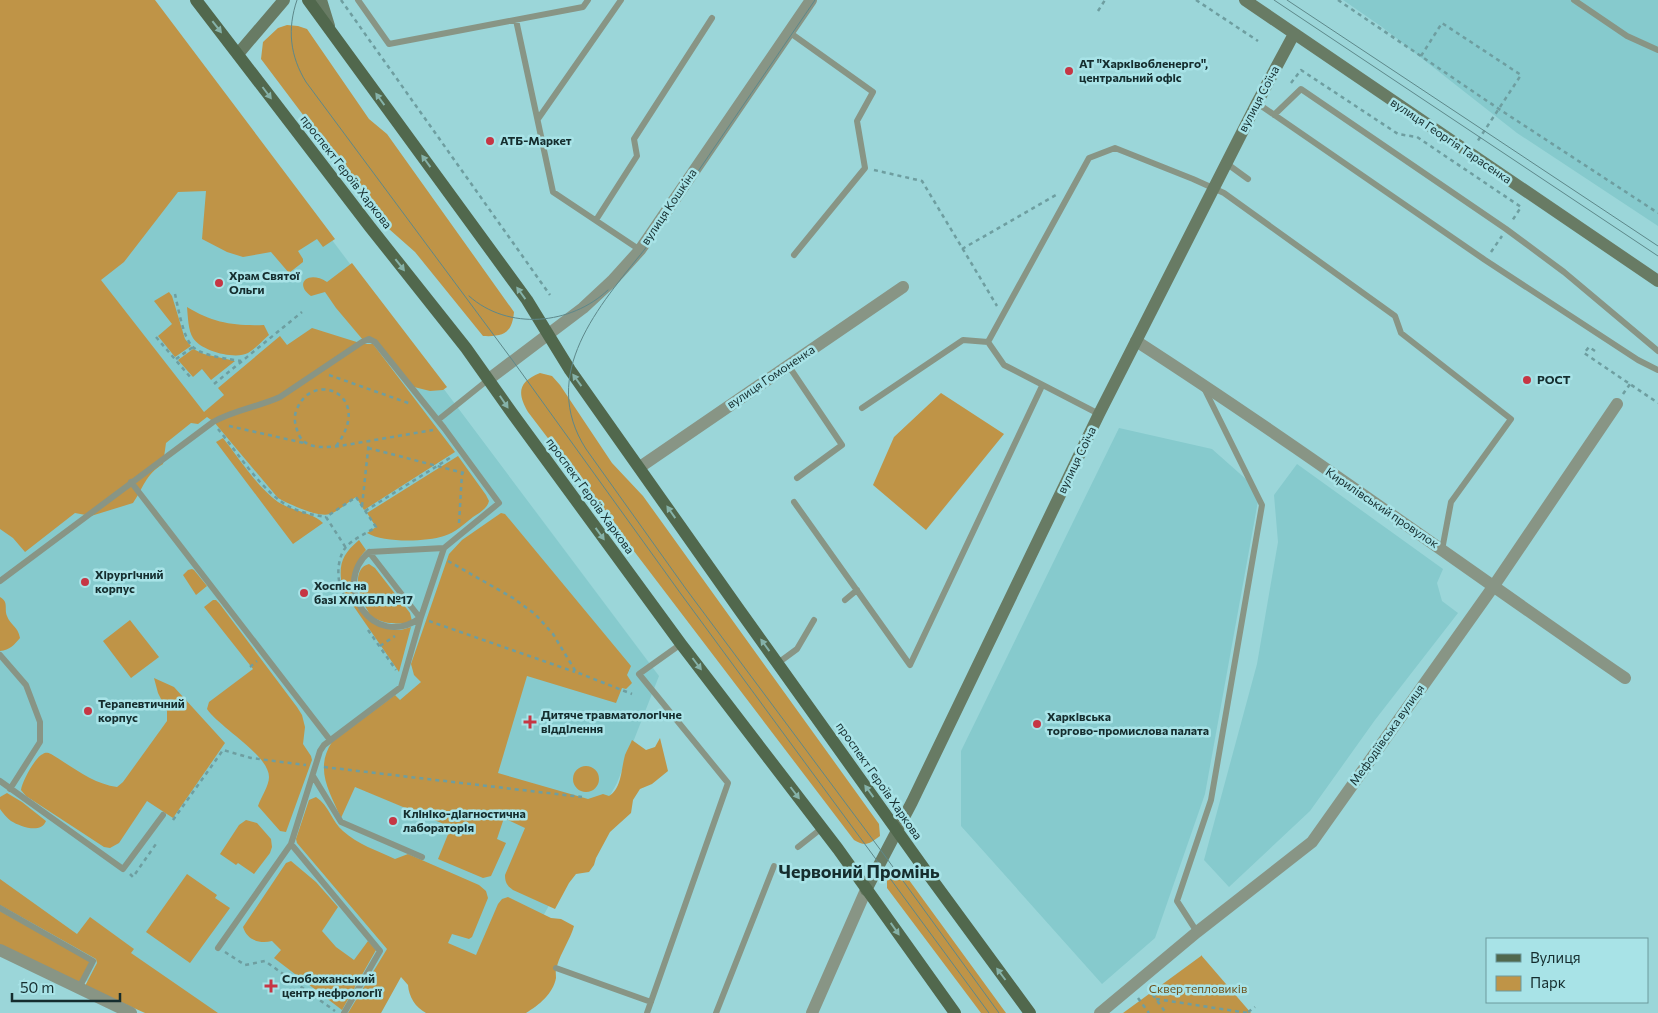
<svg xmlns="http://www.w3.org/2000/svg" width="1658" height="1013" font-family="Commissioner,sans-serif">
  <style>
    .built { fill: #86cacd }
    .green { fill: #bf9447 }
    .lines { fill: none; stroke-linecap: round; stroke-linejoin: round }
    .path { stroke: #6e9ea0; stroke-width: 2.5; stroke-dasharray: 4 4; stroke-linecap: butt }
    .lane { stroke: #889585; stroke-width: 6 }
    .street { stroke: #889585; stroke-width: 12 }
    .secondary { stroke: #687b64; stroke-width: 12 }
    .primary { stroke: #51684d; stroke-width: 12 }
    .tram { stroke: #5d888a; stroke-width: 1 }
    .oneway { fill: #85b2a9 }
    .poi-dot { fill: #c63644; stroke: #a8e3e7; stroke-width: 2 }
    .labels { text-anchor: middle; stroke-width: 5; stroke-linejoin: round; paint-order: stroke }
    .poi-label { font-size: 12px; font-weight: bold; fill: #152d2e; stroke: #a8e3e7; text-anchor: start }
    .street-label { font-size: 12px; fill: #152d2e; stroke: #a8e3e7 }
    .park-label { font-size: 12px; fill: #6e521c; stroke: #a8e3e7 }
    .district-label { font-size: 18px; font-weight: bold; fill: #152d2e; stroke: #a8e3e7 }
  </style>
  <rect width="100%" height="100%" fill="#9bd6d9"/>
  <path class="built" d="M0,0h152l507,676 -42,107 -120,216 -89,-36 -27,50h-229l-152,-74z
    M1343,0h315v226l-141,-93 -135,-106z
    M1119,428l93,21 35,31 11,21 -53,293 -50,144 -53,46 -141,-158v-75z
    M1297,464l146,105 -6,14 5,18 16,12 -83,107 -65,91 -81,76 -25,-27 53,-196 21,-122 -4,-47z"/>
  <path class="green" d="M0,0h155l180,239 -12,8 -6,-8 -19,12 5,8v3l-14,11 -18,-21 -28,5 -16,-5 -25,-13 4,-48 -28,1 -54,70 -23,18 103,132 20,-17 -6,-7 62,-52 7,9 25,-17 51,16h10l82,108 -91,58 -8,-13c-8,5 -17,14 -26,17 -12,4 -41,-10 -52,-16l-64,-76 -7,-5 -9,7 -7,-1 -25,20 -3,21c-18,11 -19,23 -30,39l-42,13 -16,-3 -50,39 -12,-14 -13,-9z
    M287,25l11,1 9,3 62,90 18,15 127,178c-2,21 -10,25 -31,24l-68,-84 -26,-23 -128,-170 2,-17 15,-14z
    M352,263l95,124 -4,3 -13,1 -16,-4 -38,-46 -13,-1 -27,-32 -11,-16 -14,4c-18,-13 -2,-26 16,-14z
    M169,292l3,4 13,43 6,7 -16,11 -17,-21 14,-12 -18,-23z
    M187,307c26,16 47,19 77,18l5,10c-7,6 -14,14 -21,18 -13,7 -47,-2 -55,-15 -5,-8 -5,-21 -6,-31z
    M193,349l11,5 31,7 -24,19 -9,-11 -9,8 -15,-17z
    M540,373l12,3 8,9 52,78 31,33 236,328 1,12c-11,8 -14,11 -26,4l-326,-428c-11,-19 -10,-30 12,-39z
    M941,393l63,41 -78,96 -53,-45 21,-48z
    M223,438c16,20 34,49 55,64 14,9 36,11 45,21l-30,21 -77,-102z
    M458,456l28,39 3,6c-2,8 -10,12 -16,16 -9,7 -18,16 -29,19 -19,6 -60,7 -77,-3l9,-6 -9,-14z
    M501,513l4,1 126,152 -4,9 5,8 -6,6 -4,-1 -6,15 -89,-27 -29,97 90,26 15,-5 6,2c13,-8 12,-27 16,-41 2,-5 5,-10 7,-15l14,10 9,-3 5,-9 8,33 -16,13 -12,5 -7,11 -2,13 -21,19 -14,26 -2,7 -5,7 -13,2 -7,9 -14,26 -42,-19c-6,-4 -8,-8 -8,-15l20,-47 -21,-10 -7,21 9,4 -15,33 -8,2 -45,-19 13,-32 -96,-40 -14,31c-11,-25 -27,-49 -9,-76l63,-47 5,5 21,-18 -7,-7 -3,-11 38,-110 13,-14z
    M359,540l7,10c-15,15 -10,32 -10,51l32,28 13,1 10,-3 -12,45 -56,-81c-5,-24 -3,-35 16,-51z
    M369,564l6,4 35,45 2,8c-6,3 -13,3 -20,2 -6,0 -13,-2 -18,-6 -13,-9 -26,-48 -5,-53z
    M192,569l2,1 13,16 -11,9 -13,-20 5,-5z
    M0,597c9,5 4,11 7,19 3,9 11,10 13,22 -6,7 -10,12 -20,13z
    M213,600h3l3,3 78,104 5,8 3,12 -2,17 8,12 1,4 -26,72 -6,-1 -22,-25c3,-9 11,-20 11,-29 0,-22 -49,-49 -62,-68l2,-7 44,-33 -49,-62z
    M130,620l29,37 -28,21 -28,-37z
    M154,678l20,9 51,56 -52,75 -26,-17 -28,42 -9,5 -6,-1 -78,-51 -5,-6c1,-8 14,-33 22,-36 3,-2 5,-1 8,0 20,12 42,30 66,33l6,-5 44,-61v-10l-9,-18z
    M573 779a13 13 0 1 1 26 0a13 13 0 1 1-26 0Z
    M7,793l15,9 24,19c-5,13 -25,6 -35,0 -4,-3 -8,-8 -11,-12v-12z
    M316,797c13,8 16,25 27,34 14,13 35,20 52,28l13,-5 71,31 7,6 2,7 -16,39 -3,2 -17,-5 -4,9 28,12 22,-51 4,-5 6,-2 43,21 10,1 13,7c-4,14 -13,26 -17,40 -2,4 -1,8 -1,12 -3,16 -17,27 -30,35h-100c-11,-6 -17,-16 -18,-28l-7,-8 -20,36h-33l39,-64 -90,-106 -1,-4 13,-39z
    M246,820l11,3 14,16 1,8 -2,6 -16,21 -16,-11 -2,2 -16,-11 19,-29z
    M291,861l25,21 22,25 -16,24 14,16 18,13 14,-19 8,9 -34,60 -68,-52 7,-8 -9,-9c-13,3 -25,-1 -29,-14l43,-64z
    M894,873l8,1 7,6 97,133h-25l-94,-125v-9z
    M187,874l30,21 -2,3 15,10 -40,55 -44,-31z
    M0,879l77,55 13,-17 44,32 -3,4 87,60h-73l-60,-27 12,-23 -1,-4 -96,-54z
    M0,911l91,51 -12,21 -79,-37z
    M1201,955l50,58h-128l78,-57z"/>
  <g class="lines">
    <path class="path" d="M341,0l209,295
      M1196,0l62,41
      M1338,0l161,109 159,104
      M1098,11l7,-11
      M1421,56l21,-33 79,52 -44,67
      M1291,83l10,-13 97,64 19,3 104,70 -9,14
      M874,170l48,11 75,125
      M962,249l94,-54
      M1491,252l11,-16
      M175,294c3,13 8,43 17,52 9,10 37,13 49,15
      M156,337l35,41
      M1595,351l-6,-4 -5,6 74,50
      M176,359l17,-12
      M329,375l82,29
      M214,384l88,-72
      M1623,394l7,-10
      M229,426l75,17
      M218,429c20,24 46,66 74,79 10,5 22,7 34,9
      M336,446c39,-51 -23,-77 -39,-37 -4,8 -2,17 2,26 7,15 27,12 41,11l93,-16
      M368,448l96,25
      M362,506l7,-65
      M365,511l88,-55
      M459,523l3,-50
      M448,561l65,37 22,16 18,20 23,38 56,22
      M345,596c-9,-12 -9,-37 1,-49 7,-8 21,-14 30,-20l-20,-30 -30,20 20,31
      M429,621l146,51
      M368,630l28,40
      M380,646l15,-10
      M250,667l7,-6
      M324,767l258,30
      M173,820l50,-70 28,8 55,7
      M130,874l3,3 25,-36
      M225,952l20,13 20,-4 70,50
      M1148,988l18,25
      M1138,998l11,15
      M1156,999l92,14
      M1248,1012l7,-5"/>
    <path class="lane" d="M358,0l31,44 194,-37 5,-7
      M1574,0l53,36 31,14
      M516,20l37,172 87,58
      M789,32l84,60 -16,29 8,47 -71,87
      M1257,103l228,157 153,100 20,10
      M1274,115l27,-26 205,140 58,43 94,79
      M538,119l83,-119
      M1226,163l22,16
      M596,220l41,-64 -3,-17 78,-121
      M988,342l101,-184 26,-10 78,31 31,14 171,123 6,17 110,86 -60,83 -9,48
      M788,365l54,80 -45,33
      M862,408l101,-68 25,2 16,23 95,49
      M438,420l51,-41
      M131,482l199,258
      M794,502l116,163 132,-279
      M369,552c-39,34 5,99 51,66l-51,-66 75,-4
      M0,581l213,-159c21,-12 45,-15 67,-25l82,-55 7,-3 6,3 69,86 55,75 -55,45 -23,69 -20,70 -77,58 -4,6 -29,93 -73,104
      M845,600l12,-10
      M0,655l26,30 14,37v20l-30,47
      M778,663l19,-14 17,-29
      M313,776l28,46 81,35
      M0,781l123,88 40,-54
      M291,844l89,107 -36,62
      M798,847l24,-19
      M0,908l93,53 -14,27
      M1197,932l-20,-31 34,-101 51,-295 -58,-117
      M556,968l95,34
      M647,1013l81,-230 -89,-109 42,-30
      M716,1013l58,-147"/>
    <path class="street" d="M1136,341c166,107 326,225 489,337
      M489,379l94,-71 29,-27 28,-31 171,-250
      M640,467l263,-180
      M0,950l131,63
      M812,1013l54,-123
      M1100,1013l97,-81 115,-90 181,-255 124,-183"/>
    <path class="secondary" d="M321,0l8,26
      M1245,0l413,281
      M238,54l46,-54
      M866,890l46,-88 187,-388 158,-311 37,-69"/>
    <path class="primary" d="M196,0l174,227 96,121 46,65 169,231 157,205 117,164
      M308,0l219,300 43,70 168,238 190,266 102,139"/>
    <path class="tram" d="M297,0c-10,29 -7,56 9,82l207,279 168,233 308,419
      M815,0l-170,249c-46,57 -107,125 -59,200l100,140 199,267 114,157
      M1274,0l384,256
      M1287,0l371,246
      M469,296c39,35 102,29 139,-6"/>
  </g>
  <defs><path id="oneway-solid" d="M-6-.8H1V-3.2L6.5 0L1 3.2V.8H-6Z" transform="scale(1.25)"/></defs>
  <g class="oneway">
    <use href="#oneway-solid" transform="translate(217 27) rotate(52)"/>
    <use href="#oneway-solid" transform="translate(267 93) rotate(53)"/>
    <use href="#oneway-solid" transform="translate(380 99) rotate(-126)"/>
    <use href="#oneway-solid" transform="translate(426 161) rotate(-126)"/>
    <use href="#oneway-solid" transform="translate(400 265) rotate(52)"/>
    <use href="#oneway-solid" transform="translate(521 293) rotate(-126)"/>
    <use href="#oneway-solid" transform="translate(577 380) rotate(-126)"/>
    <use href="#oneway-solid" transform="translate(504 402) rotate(56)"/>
    <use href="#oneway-solid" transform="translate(671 512) rotate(-125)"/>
    <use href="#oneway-solid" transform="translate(600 534) rotate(54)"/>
    <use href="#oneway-solid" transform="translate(765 645) rotate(-126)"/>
    <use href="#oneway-solid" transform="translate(697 664) rotate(53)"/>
    <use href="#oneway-solid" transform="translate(869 791) rotate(-126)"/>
    <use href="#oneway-solid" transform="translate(795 793) rotate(53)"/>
    <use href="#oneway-solid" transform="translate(895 929) rotate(55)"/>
    <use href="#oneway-solid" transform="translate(1001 974) rotate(-127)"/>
  </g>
  <g class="poi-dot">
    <circle cx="1069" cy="71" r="5"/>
    <circle cx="490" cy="141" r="5"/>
    <circle cx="219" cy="283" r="5"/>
    <circle cx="1527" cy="380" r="5"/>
    <circle cx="85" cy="582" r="5"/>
    <circle cx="304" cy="593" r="5"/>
    <circle cx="88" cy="711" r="5"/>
    <path d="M527.5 714.5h5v5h5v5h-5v5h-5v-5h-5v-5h5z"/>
    <circle cx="1037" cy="724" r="5"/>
    <circle cx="393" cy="821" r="5"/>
    <path d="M268.5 978.5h5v5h5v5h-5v5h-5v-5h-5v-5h5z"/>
  </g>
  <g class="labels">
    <g class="poi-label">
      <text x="1079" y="68">АТ "Харківобленерго",<tspan x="1079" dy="14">центральний офіс</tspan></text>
      <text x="500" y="145">АТБ-Маркет</text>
      <text x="229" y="280">Храм Святої<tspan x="229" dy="14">Ольги</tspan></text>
      <text x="1537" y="384">РОСТ</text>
      <text x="95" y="579">Хірургічний<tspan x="95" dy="14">корпус</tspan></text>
      <text x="314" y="590">Хоспіс на<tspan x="314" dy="14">базі ХМКБЛ №17</tspan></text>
      <text x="98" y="708">Терапевтичний<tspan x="98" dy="14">корпус</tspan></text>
      <text x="541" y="719">Дитяче травматологічне<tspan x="541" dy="14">відділення</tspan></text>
      <text x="1047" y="721">Харківська<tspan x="1047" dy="14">торгово-промислова палата</tspan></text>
      <text x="403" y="818">Клініко-діагностична<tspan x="403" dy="14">лабораторія</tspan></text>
      <text x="282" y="983">Слобожанський<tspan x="282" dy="14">центр нефрології</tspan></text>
    </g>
    <g class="street-label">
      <text transform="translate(1259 99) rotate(-62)" y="4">вулиця Соїча</text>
      <text transform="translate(1451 141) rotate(34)" y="4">вулиця Георгія Тарасенка</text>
      <text transform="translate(346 172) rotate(52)" y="4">проспект Героїв Харкова</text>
      <text transform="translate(669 207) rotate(-56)" y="4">вулиця Кошкіна</text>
      <text transform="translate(771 377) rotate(-34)" y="4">вулиця Гомоненка</text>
      <text transform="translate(1077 460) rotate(-64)" y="4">вулиця Соїча</text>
      <text transform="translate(590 496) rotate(54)" y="4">проспект Героїв Харкова</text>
      <text transform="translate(1382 508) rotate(34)" y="4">Кирилівський провулок</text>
      <text transform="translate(1387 735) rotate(-55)" y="4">Мефодіївська вулиця</text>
      <text transform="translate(879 781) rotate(55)" y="4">проспект Героїв Харкова</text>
    </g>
    <g class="park-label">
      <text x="1198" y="993">Сквер тепловиків</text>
    </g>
    <g class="district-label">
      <text x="859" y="878">Червоний Промінь</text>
    </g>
  </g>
  <rect x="1486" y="938" width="162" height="65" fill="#a8e3e7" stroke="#6d9a9d"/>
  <rect x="1496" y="954" width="25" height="8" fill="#51684d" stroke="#6d9a9d"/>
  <text x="1530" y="963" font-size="15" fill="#152d2e">Вулиця</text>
  <rect x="1496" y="976" width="25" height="15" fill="#bf9447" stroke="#6d9a9d"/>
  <text x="1530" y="988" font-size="15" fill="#152d2e">Парк</text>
  <path d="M12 993v8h108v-8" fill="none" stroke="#152d2e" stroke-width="2.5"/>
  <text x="20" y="993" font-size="15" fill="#152d2e" stroke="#a8e3e7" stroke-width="4" paint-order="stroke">50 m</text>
</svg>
